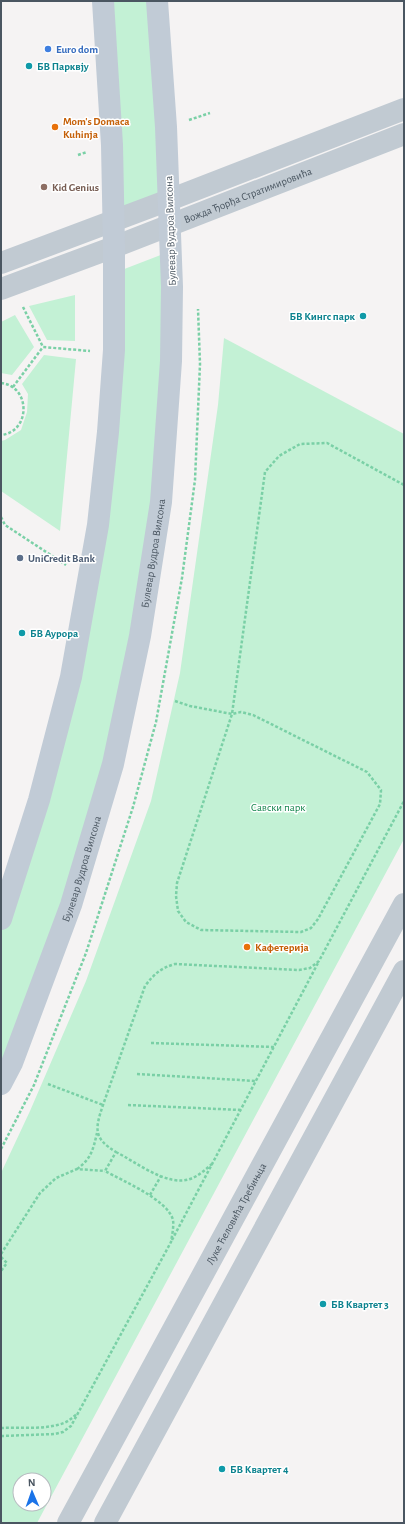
<svg xmlns="http://www.w3.org/2000/svg" width="405" height="1524" font-family="'Alegreya Sans',sans-serif">
  <style>
    .green { fill: #c3f1d5; fill-rule: evenodd }
    .lines { fill: none; stroke-linecap: round; stroke-linejoin: round }
    .path { stroke: #7ad0a6; stroke-width: 2.5; stroke-dasharray: 3 2; stroke-linecap: butt }
    .street { stroke: #c1cad2; stroke-width: 22 }
    .secondary { stroke: #c1cbd6; stroke-width: 22 }
    .shop-dot { fill: #3f7fe0; stroke: #fff; stroke-width: 1.5 }
    .culture-dot { fill: #0f9aa8; stroke: #fff; stroke-width: 1.5 }
    .food-dot { fill: #e8710a; stroke: #fff; stroke-width: 1.5 }
    .education-dot { fill: #8d6e63; stroke: #fff; stroke-width: 1.5 }
    .service-dot { fill: #5c6f8a; stroke: #fff; stroke-width: 1.5 }
    .labels { text-anchor: middle; stroke-width: 3; stroke-linejoin: round; paint-order: stroke }
    .shop-label { font-size: 11px; font-weight: bold; fill: #366cbe; stroke: #fff; text-anchor: start }
    .culture-label { font-size: 11px; font-weight: bold; fill: #0d838f; stroke: #fff; text-anchor: start }
    .food-label { font-size: 11px; font-weight: bold; fill: #c56008; stroke: #fff; text-anchor: start }
    .education-label { font-size: 11px; font-weight: bold; fill: #785e54; stroke: #fff; text-anchor: start }
    .street-label { font-size: 11px; fill: #4a5661; stroke: #fff }
    .service-label { font-size: 11px; font-weight: bold; fill: #4e5e75; stroke: #fff; text-anchor: start }
    .park-label { font-size: 11px; fill: #17864f; stroke: #fff }
  </style>
  <rect width="100%" height="100%" fill="#f5f3f3"/>
  <path class="green" d="M103,1h54l12,199 -56,21z
    M171,251v110l-58,403 -112,320v-165l97,-394 16,-252z
    M75,295v46l-28,-1 -18,-34z
    M15,315l19,32 -22,28 -11,-2v-51z
    M224,338l180,96v405l-367,684h-36v-350l29,-62 56,-130 65,-180 29,-128 38,-268zM20,1480h24v24h-24z
    M44,355l32,4 -16,172 -59,-40v-50l4,-1 16,-10 6,-18 1,-18 -6,-10z"/>
  <g class="lines">
    <path class="path" d="M189,120l21,-7
      M78,155l9,-3
      M23,307l20,40 47,4
      M1,383c30,3 30,49 0,52
      M13,387l30,-40
      M1,517l4,8 61,40
      M175,701l15,5 42,8 9,-2 12,3 114,57 14,18 -1,14 -62,115 -7,9 -10,4 -100,-2 -15,-8 -8,-11 -2,-15 1,-13 55,-169 33,-242 14,-16 21,-12 27,-1 77,42
      M151,1043l123,4
      M137,1074l119,7
      M48,1084l55,21
      M128,1105l113,5
      M1,1149l33,-64 52,-132 47,-146 23,-85 26,-144 13,-98 5,-116 -2,-55
      M116,1152c20,10 51,35 74,27 9,-3 16,-10 23,-16
      M77,1169c14,-10 16,-19 20,-36
      M150,1195l11,-19
      M172,1240l146,-277
      M1,1254l39,-61 16,-15 21,-9 28,2
      M1,1257l6,6 -6,8
      M1,1428c20,-1 44,2 63,-5 5,-2 9,-6 13,-9
      M1,1436l54,-2 8,-2 8,-6 100,-184c1,-6 3,-16 2,-22 -5,-20 -50,-39 -68,-49l11,-19c-23,-14 -21,-23 -13,-47l42,-119c9,-12 16,-18 30,-22l124,6 11,-2 9,-7 85,-160"/>
    <g class="street">
      <path d="M1,263l168,-63 235,-91"/>
      <path id="s1" d="M1,289l113,-42 290,-113"/>
      <path id="s2" d="M68,1523l336,-619"/>
      <path d="M105,1523l299,-552"/>
    </g>
    <g class="secondary">
      <path d="M1,919l38,-119 32,-123 27,-152 10,-93 6,-82v-103l-2,-102 -9,-144"/>
      <path id="s3" d="M1,1084l11,-21 59,-158 42,-141 27,-128 21,-134 10,-141 1,-74 -6,-160 -9,-126"/>
    </g>
  </g>
  <circle class="shop-dot" cx="48" cy="49" r="4"/>
  <g class="culture-dot">
    <circle cx="29" cy="66" r="4"/>
    <circle cx="363" cy="316" r="4"/>
    <circle cx="22" cy="633" r="4"/>
    <circle cx="323" cy="1304" r="4"/>
    <circle cx="222" cy="1469" r="4"/>
  </g>
  <g class="food-dot">
    <circle cx="55" cy="127" r="4"/>
    <circle cx="247" cy="947" r="4"/>
  </g>
  <circle class="education-dot" cx="44" cy="187" r="4"/>
  <circle class="service-dot" cx="20" cy="558" r="4"/>
  <g class="labels">
    <g class="shop-label">
      <text x="56" y="53">Euro dom</text>
    </g>
    <g class="culture-label">
      <text x="37" y="70">БВ Парквју</text>
      <text x="355" y="320" text-anchor="end">БВ Кингс парк</text>
      <text x="30" y="637">БВ Аурора</text>
      <text x="331" y="1308">БВ Квартет 3</text>
      <text x="230" y="1473">БВ Квартет 4</text>
    </g>
    <g class="food-label">
      <text x="63" y="125">Mom's Domaca<tspan x="63" dy="13">Kuhinja</tspan></text>
      <text x="255" y="951">Кафетерија</text>
    </g>
    <g class="education-label">
      <text x="52" y="191">Kid Genius</text>
    </g>
    <g class="street-label">
      <text dy="4" stroke="none"><textPath href="#s1" startOffset="264">Вожда Ђорђа Стратимировића</textPath></text>
      <text transform="translate(170 231) rotate(-92)" y="4">Булевар Вудроа Вилсона</text>
      <text dy="4" stroke="none"><textPath href="#s3" startOffset="554">Булевар Вудроа Вилсона</textPath></text>
      <text dy="4" stroke="none"><textPath href="#s3" startOffset="230">Булевар Вудроа Вилсона</textPath></text>
      <text dy="4" stroke="none"><textPath href="#s2" startOffset="352">Луке Ћеловића Требињца</textPath></text>
    </g>
    <g class="service-label">
      <text x="28" y="562">UniCredit Bank</text>
    </g>
    <g class="park-label">
      <text x="278" y="811">Савски парк</text>
    </g>
  </g>
  <rect width="405" height="1524" fill="none" stroke="#4a5661" stroke-width="4"/>
  <g transform="translate(32 1492) rotate(358)"><circle r="19" fill="#ffffff" stroke="#b7bbc0"/>
  <path d="M0-3L7 15L0 10L-7 15Z" fill="#1a73e8"/>
  <text y="-6" font-size="11" font-weight="bold" text-anchor="middle" fill="#4a5661">N</text>
  </g>
</svg>
